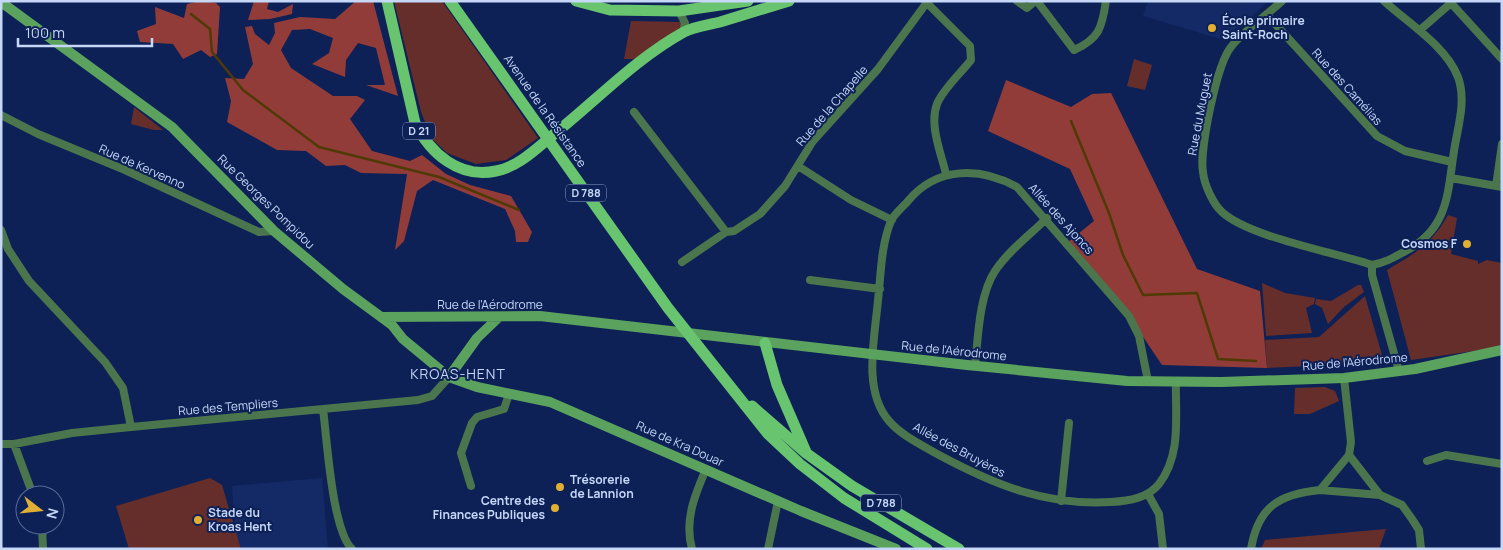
<svg xmlns="http://www.w3.org/2000/svg" width="1503" height="550" font-family="Manrope,sans-serif">
  <style>
    .built { fill: #132a66 }
    .green { fill: #662e2b }
    .forest { fill: #923c39 }
    .lines { fill: none; stroke-linecap: round; stroke-linejoin: round }
    .stream { stroke: #4f3a06; stroke-width: 2.5 }
    .street { stroke: #4b754c; stroke-width: 8 }
    .secondary { stroke: #5ca25f; stroke-width: 10 }
    .primary { stroke: #68c46e; stroke-width: 11 }
    .poi-dot { fill: #e1af34; stroke: #0d2156; stroke-width: 2 }
    .labels { text-anchor: middle; stroke-width: 4; stroke-linejoin: round; paint-order: stroke }
    .shield { fill: #0d2156; stroke: #8ea0c7; stroke-width: 1 }
    .shield-label { font-size: 11px; font-weight: bold; fill: #c6d7f8 }
    .poi-label { font-size: 12px; font-weight: bold; fill: #c6d7f8; stroke: #0d2156; text-anchor: start }
    .street-label { font-size: 12px; fill: #c6d7f8; stroke: #0d2156 }
    .neighbourhood-label { font-size: 14px; letter-spacing: 1px; fill: #c6d7f8; stroke: #0d2156 }
  </style>
  <rect width="100%" height="100%" fill="#0d2156"/>
  <path class="built" d="M1148,1h120l-41,40 -84,-25z
    M322,478l6,71h-87l-6,-19 -3,-44z"/>
  <path class="green" d="M394,1h48l96,137 -32,22 -30,4 -29,-11 -15,-14 -11,-27z
    M631,21l49,1 3,2 -1,3 -46,32h-12z
    M1134,59l18,6 -7,25 -18,-4z
    M134,107l29,23h-9l-23,-6z
    M1448,215l9,3 -6,36 27,7v3l9,-4 15,3v84l-91,13 -24,-90c27,-16 45,-26 61,-55z
    M1262,283l23,10 30,5 -1,6 -8,4 6,25 -46,3z
    M1358,285h3l3,7 -20,15 -16,17 -6,-16 -7,-4 1,-5 15,2z
    M1365,296l17,59 -3,8 -112,5 -2,-28 54,-3z
    M1325,387l10,4 4,10 -29,13h-16l1,-26z
    M210,478l12,7 19,64h-112l-13,-43z
    M1386,529l-7,20h-118l4,-9z"/>
  <path class="forest" d="M201,1l15,2 4,4 -3,47 -7,3 -9,-7 -18,9 -10,-15 -33,-2 -3,-11 19,-7 -1,-17 29,11 3,-14z
    M254,1h15l-2,8 11,3 15,-8 -1,10 -22,5 -22,1z
    M356,1h17l25,95 -32,-11h19l-9,-37 -18,-5 -12,17 -1,17 -33,-13 17,-11 4,-15 -23,-9 -18,1 -11,20 10,18 42,28h24l8,4 -15,19 22,32 38,10 12,-6 24,19 24,11 41,11 21,36 -4,10h-12l-1,-11 -10,-22 -72,-29 -16,11 -13,50 -9,9 12,-76 -46,-1 -16,-8 -19,1 -20,-15 -29,-1 -50,-28 4,-21 -6,-23 19,1 9,-15 -8,-37 7,-1 3,8 14,11 6,-12 -1,-10 26,-6 35,2z
    M1006,80l65,27 21,-13 19,-1 86,176 63,22 7,77 -105,-3 -33,-49 -61,-74 26,-21 -24,-52 -82,-38z"/>
  <g class="lines">
    <path class="stream" d="M191,14l19,15 2,23 31,38 76,57 120,30 80,33
      M1071,121l38,92 14,42 20,40 54,-2 21,66 38,2"/>
    <path class="street" d="M925,1l45,45 1,14c-10,13 -28,29 -34,44 -8,21 4,49 9,70
      M1017,1l10,7 8,-7
      M1037,1l37,49c25,-11 28,-22 32,-49
      M1282,1c-15,14 -40,31 -51,46 -14,17 -32,103 -28,125 1,12 10,32 19,40 27,25 112,40 150,53
      M1384,1c24,22 62,45 74,76 8,22 1,46 -3,68 -8,46 -4,83 -51,107 -11,6 -20,11 -32,13v10l27,96
      M679,11l6,12 -2,10
      M1267,15l110,121 28,15 47,11
      M1420,30l31,-27 51,56
      M634,112l92,120 8,-1 26,-17 25,-28 28,-45 65,-72 50,-68
      M1,115l37,19 87,36 134,62 15,-1
      M798,166l53,34 41,20
      M1451,178l51,9
      M1496,186l6,-42
      M1,230l7,19 21,32 76,81 18,26 8,39
      M682,262l44,-30
      M810,280l70,9
      M975,366c3,-28 4,-71 20,-95 13,-20 35,-36 52,-53
      M1148,381l-9,-45 -10,-20 -112,-129c-37,-20 -80,-21 -109,14 -5,6 -14,13 -17,20 -10,24 -10,53 -13,79 -3,37 -16,90 11,121 13,15 33,24 50,34 56,30 107,51 172,47 18,-1 37,-4 48,-18 23,-30 16,-68 17,-103
      M323,409c4,30 9,121 29,140
      M1,444h13l58,-11 59,-6 287,-27 14,-4 17,-19
      M14,444l19,51
      M1349,455l31,40 22,10 10,14 7,11 2,19
      M1427,461l19,-6 56,9
      M471,486l-10,-33 11,-30 5,-6 27,-8 5,-15
      M1320,490l60,5
      M1148,494l11,20 4,35
      M1061,501l8,-78
      M42,525l1,24
      M692,549c-8,-29 3,-54 14,-80
      M768,549l10,-48
      M1251,549c7,-42 28,-55 69,-59l29,-35 2,-13 -7,-64"/>
    <path class="secondary" d="M1,2l171,125 102,104 69,58 49,36 11,14 46,38 28,10 73,15 251,109 95,38
      M381,317l159,-1 427,49 160,16 94,1 123,-4 71,-9 87,-19
      M449,377l28,-39 22,-21"/>
    <path class="primary" d="M387,1l28,122c15,30 44,56 81,48 22,-4 40,-22 57,-36 43,-34 82,-76 131,-103 11,-6 24,-7 36,-10 23,-7 46,-14 69,-21
      M450,1l218,307 100,126 32,30 44,34 83,51
      M576,1l34,9 69,1 69,-10
      M765,343l12,42 29,67
      M752,406l54,47 46,33 107,63"/>
  </g>
  <g class="poi-dot">
    <circle cx="1212" cy="28" r="5"/>
    <circle cx="1467" cy="244" r="5"/>
    <circle cx="560" cy="487" r="5"/>
    <circle cx="555" cy="508" r="5"/>
    <circle cx="198" cy="520" r="5"/>
  </g>
  <g class="labels">
    <g class="shield">
      <rect x="403" y="122.5" width="32" height="17" rx="4"/>
      <rect x="566" y="184.5" width="40" height="17" rx="4"/>
      <rect x="861" y="494.5" width="40" height="17" rx="4"/>
    </g>
    <g class="shield-label">
      <text x="419" y="135">D 21</text>
      <text x="586" y="197">D 788</text>
      <text x="881" y="507">D 788</text>
    </g>
    <g class="poi-label">
      <text x="1222" y="25">École primaire<tspan x="1222" dy="14">Saint-Roch</tspan></text>
      <text x="1457" y="248" text-anchor="end">Cosmos F</text>
      <text x="570" y="484">Trésorerie<tspan x="570" dy="14">de Lannion</tspan></text>
      <text x="545" y="505" text-anchor="end">Centre des<tspan x="545" dy="14">Finances Publiques</tspan></text>
      <text x="208" y="517">Stade du<tspan x="208" dy="14">Kroas Hent</tspan></text>
    </g>
    <g class="street-label">
      <text transform="translate(1347 87) rotate(48)" y="4">Rue des Camélias</text>
      <text transform="translate(832 106) rotate(-49)" y="4">Rue de la Chapelle</text>
      <text transform="translate(545 111) rotate(55)" y="4">Avenue de la Résistance</text>
      <text transform="translate(1200 114) rotate(-79)" y="4">Rue du Muguet</text>
      <text transform="translate(142 167) rotate(24)" y="4">Rue de Kervenno</text>
      <text transform="translate(266 202) rotate(44)" y="4">Rue Georges Pompidou</text>
      <text transform="translate(1061 219) rotate(48)" y="4">Allée des Ajoncs</text>
      <text x="490" y="309">Rue de l'Aérodrome</text>
      <text transform="translate(954 351) rotate(6)" y="4">Rue de l'Aérodrome</text>
      <text transform="translate(1355 362) rotate(-5)" y="4">Rue de l'Aérodrome</text>
      <text transform="translate(228 407) rotate(-5)" y="4">Rue des Templiers</text>
      <text transform="translate(680 444) rotate(24)" y="4">Rue de Kra Douar</text>
      <text transform="translate(959 450) rotate(28)" y="4">Allée des Bruyères</text>
    </g>
    <g class="neighbourhood-label">
      <text x="458" y="379">KROAS-HENT</text>
    </g>
  </g>
  <rect width="1503" height="550" fill="none" stroke="#c6d7f8" stroke-width="5"/>
  <g transform="translate(40 510) rotate(106)"><circle r="24" fill="#0d2156" stroke="#576a97"/>
  <path d="M0-4L9 19L0 12L-9 19Z" fill="#e1af34"/>
  <text y="-8" font-size="14" font-weight="bold" text-anchor="middle" fill="#c6d7f8">N</text>
  </g>
  <path d="M18 38v8h134v-8" fill="none" stroke="#c6d7f8" stroke-width="2.5"/>
  <text x="25" y="38" font-size="15" fill="#c6d7f8" stroke="#0d2156" stroke-width="4" paint-order="stroke">100 m</text>
</svg>
